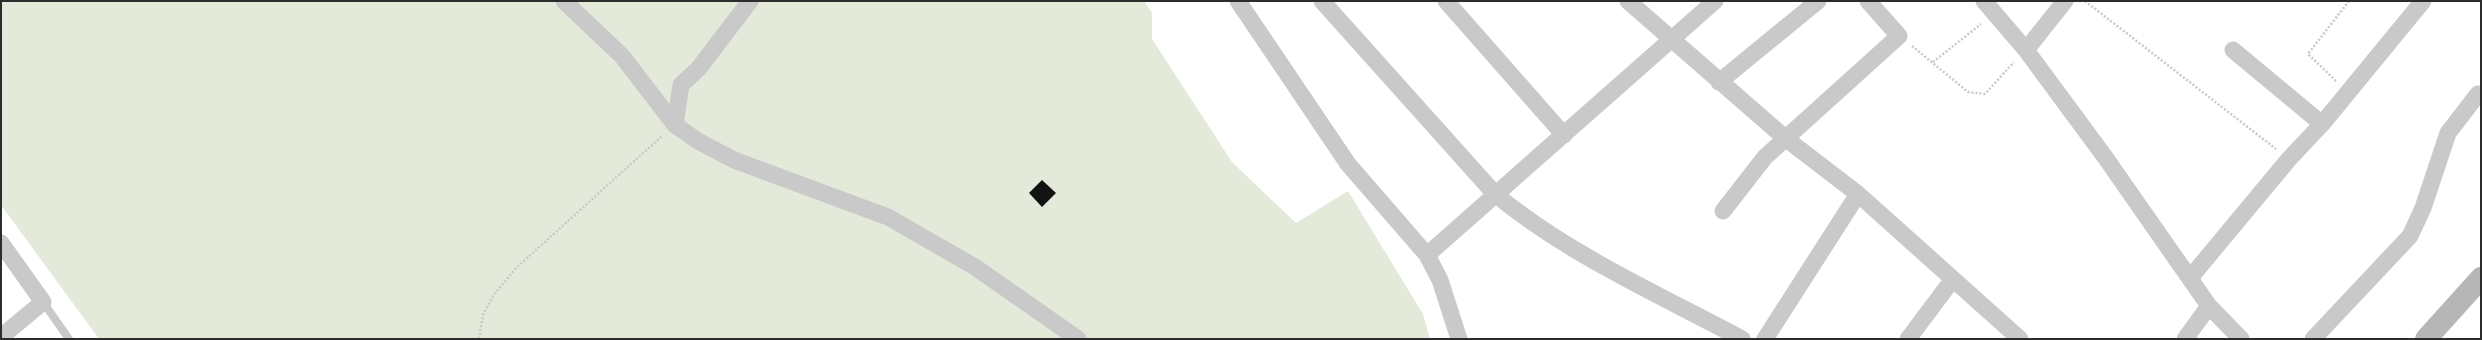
<svg xmlns="http://www.w3.org/2000/svg" width="2482" height="340" font-family="'Open Sans',sans-serif">
  <style>
    .green { fill: #e4eada }
    .building { fill: #131313 }
    .lines { fill: none; stroke-linecap: round; stroke-linejoin: round }
    .path { stroke: #c9c9c9; stroke-width: 2.5; stroke-dasharray: 2 2; stroke-linecap: butt }
    .lane { stroke: #c9c9c9; stroke-width: 8 }
    .street { stroke: #c9c9c9; stroke-width: 17 }
    .secondary { stroke: #b6b6b6; stroke-width: 22 }
  </style>
  <rect width="100%" height="100%" fill="#fff"/>
  <path class="green" d="M1,1h1143l8,12v26l80,123 64,61 52,-32 75,123 7,25h-1331l-98,-134z"/>
  <path class="building" d="M1042,180l14,13 -14,14 -13,-14z"/>
  <g class="lines">
    <path class="path" d="M2085,1l191,148
      M1912,46l56,46 17,2 29,-32
      M1933,62l48,-38
      M2336,81l-28,-27 41,-53
      M479,339l4,-24 10,-19 23,-28 146,-132"/>
    <path class="lane" d="M43,302l26,37"/>
    <path class="street" d="M564,1l58,55 53,69 23,16 36,19 154,57 87,50 103,72
      M1238,1l110,163 79,91 13,25 19,59
      M1322,1l173,193c74,61 163,100 247,145
      M1446,1l118,134
      M1628,1l157,137 73,56 162,145
      M1984,1l42,49 79,107 104,149 32,33
      M2026,50l39,-49
      M2233,50l89,74
      M1719,82l99,-81
      M675,125l6,-40 18,-17 51,-67
      M1723,211l42,-54 134,-121 -31,-35
      M1,243l42,59 -42,35
      M1427,255l288,-254
      M2190,278l99,-119 33,-35 101,-123
      M1765,339l93,-145
      M1908,339l45,-60
      M2185,339l24,-33
      M2313,339l97,-103 13,-28 25,-75 30,-39"/>
    <path class="secondary" d="M2426,339l55,-61"/>
  </g>
  <rect width="2482" height="340" fill="none" stroke="#2c2c2c" stroke-width="4"/>
</svg>
